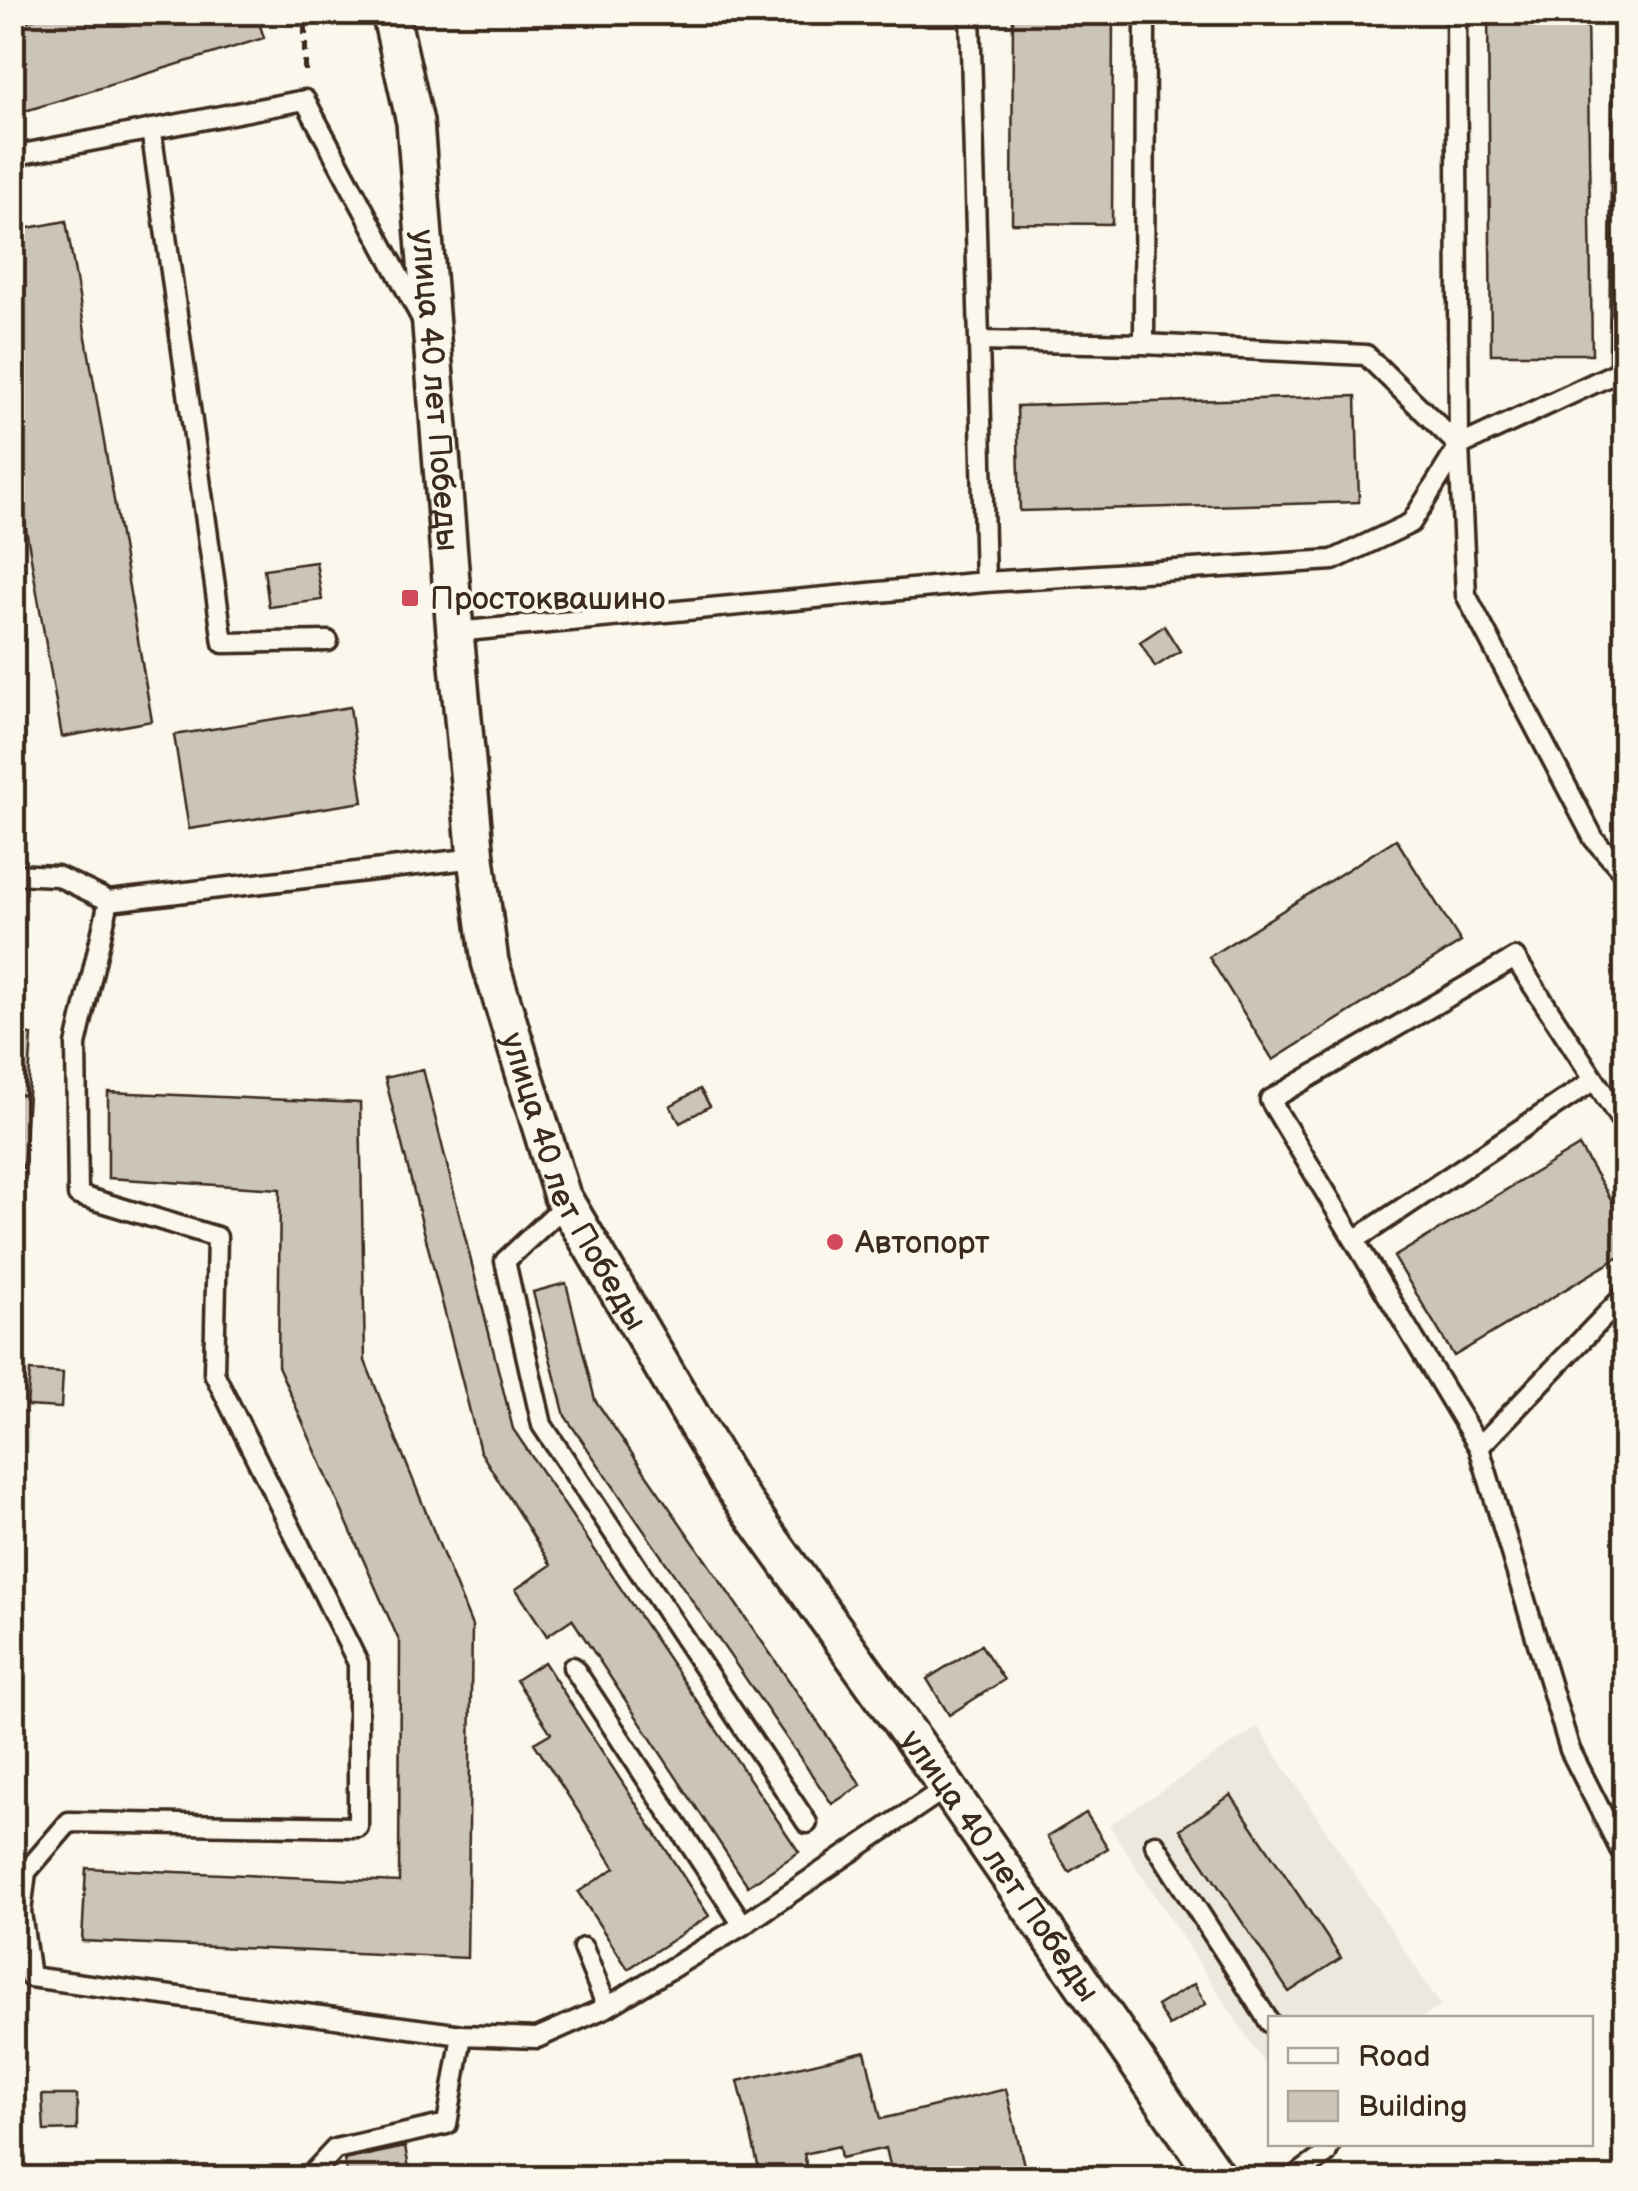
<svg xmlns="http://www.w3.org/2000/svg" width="1638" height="2191" font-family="'Balsamiq Sans',sans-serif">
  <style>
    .built { fill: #ede8dd }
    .building { fill: #ccc4b9; stroke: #3b2a1e; stroke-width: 2.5 }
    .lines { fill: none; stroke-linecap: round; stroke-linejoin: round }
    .service-casing { stroke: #3b2a1e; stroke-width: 25 }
    .minor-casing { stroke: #3b2a1e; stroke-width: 42 }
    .path { stroke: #3b2a1e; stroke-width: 6; stroke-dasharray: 10 8; stroke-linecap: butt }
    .service { stroke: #fbf7ec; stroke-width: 18 }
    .minor { stroke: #fbf7ec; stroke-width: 35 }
    .poi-dot { fill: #d1495b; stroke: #fbf7ec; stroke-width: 4 }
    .labels { text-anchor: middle; stroke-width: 8; stroke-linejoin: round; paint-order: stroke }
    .street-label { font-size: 32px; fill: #3b2a1e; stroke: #fbf7ec }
    .poi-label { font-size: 32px; fill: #3b2a1e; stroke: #fbf7ec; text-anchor: start }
  </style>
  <rect width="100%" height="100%" fill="#fbf7ec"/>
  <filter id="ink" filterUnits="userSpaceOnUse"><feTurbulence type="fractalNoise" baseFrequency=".01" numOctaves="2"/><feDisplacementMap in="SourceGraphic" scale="20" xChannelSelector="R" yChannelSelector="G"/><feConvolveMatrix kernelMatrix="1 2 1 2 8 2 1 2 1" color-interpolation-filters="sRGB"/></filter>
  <g filter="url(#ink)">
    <path class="built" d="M13,1430h17l-17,203 -1,-203z
      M1258,1727l183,279 -19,12h-152v54l-161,-247z"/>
    <path class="building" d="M56,12h209l2,4 -9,3 6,19 -252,77v-89z
      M1013,12h100l-1,212 -100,-1z
      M1488,12h99l5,342h-101z
      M66,221l86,500 -90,16 -50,-289v-217z
      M1356,396l3,106 -339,9 -3,-105z
      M316,562l6,38 -53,7 -5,-38z
      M1164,626l16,25 -25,16 -15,-25z
      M350,707l13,95 -174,27 -15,-94z
      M1396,839l65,103 -188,118 -64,-103z
      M12,1033l20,2 -4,60 -16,-1z
      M423,1069l90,360 286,423 -51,34 -176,-267 -25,17 -31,-47 35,-24 -71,-114 -95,-373z
      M700,1089l10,17 -30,17 -10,-17z
      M108,1092l252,11 5,258 107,265 -5,332 -385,-17 4,-73 313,14 1,-239 -122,-277 2,-177 -172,-11z
      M12,1094l16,1 -5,73h-11z
      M1579,1146l47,78v29l-172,103 -60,-99z
      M566,1283l29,117 266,385 -29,19 -267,-388 -32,-124z
      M30,1371l33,2 -2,35 -34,-2z
      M981,1645l23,35 -55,35 -22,-36z
      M544,1662l165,254 -81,53 -50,-77 37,-24 -81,-125 17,-10 -35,-53z
      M1231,1795l110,163 -52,34 -109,-163z
      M1086,1813l22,35 -39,24 -22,-35z
      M1194,1984l12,20 -37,22 -12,-20z
      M865,2051l16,68 125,-30 21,89h-134l-7,-30 -45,10 -2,-12 -35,8 3,13 -46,10 -23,-96z
      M42,2095h35v35l-33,1z
      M405,2147l6,31h-63l-4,-18z"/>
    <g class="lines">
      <defs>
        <path id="service" d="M970,12l9,329
          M1145,12l-1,332 222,11 93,91
          M1456,12l3,434 7,149 128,244 32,36
          M151,129l72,514 105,-2
          M12,156l293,-56 118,221
          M985,582l-6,-241 165,3
          M455,632l530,-50 348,-22 78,-37 48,-77 161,-75 4,-359
          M12,874l45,2 52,25 367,-43
          M109,901l-33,144 2,150 139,42 -3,136 144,290v164l-289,-5 -43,50 -5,40 9,65 432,58 75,3 70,-31 136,-82 204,-138
          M1626,1128l-111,-170 -245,142 209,347 91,303 56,111
          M566,1204l-61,57 37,164 265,398
          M1355,1240l239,-160
          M1479,1447l147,-153
          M573,1667l170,258
          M1155,1844l115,179
          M583,1948l24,59
          M308,2178l27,-29 112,-25 15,-89
          M1293,2178l33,-24 4,-10"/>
        <g id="minor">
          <path id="s1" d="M390,12l25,110 40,510 21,226 14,104 72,234 171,291 214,300 270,391"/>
        </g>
      </defs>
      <use href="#service" class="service-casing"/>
      <use href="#minor" class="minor-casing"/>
      <path class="path" d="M305,71v-59"/>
      <use href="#service" class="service"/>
      <use href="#minor" class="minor"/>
    </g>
  </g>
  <g class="poi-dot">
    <rect x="400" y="588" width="20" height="20" rx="5"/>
    <circle cx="835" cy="1242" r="10"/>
  </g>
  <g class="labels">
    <g class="street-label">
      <text dy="11" stroke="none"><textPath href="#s1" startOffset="382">улица 40 лет Победы</textPath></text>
      <text dy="11" stroke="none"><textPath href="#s1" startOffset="1192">улица 40 лет Победы</textPath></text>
      <text dy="11" stroke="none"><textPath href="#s1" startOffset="2002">улица 40 лет Победы</textPath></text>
    </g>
    <g class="poi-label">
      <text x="430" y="609">Простоквашино</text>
      <text x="855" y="1253">Автопорт</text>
    </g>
  </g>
  <rect width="1638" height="2191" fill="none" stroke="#fbf7ec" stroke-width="50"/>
  <rect x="25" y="25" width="1588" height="2141" fill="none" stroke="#3b2a1e" stroke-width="4" filter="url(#ink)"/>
  <rect x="1268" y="2016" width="325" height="130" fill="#fbf7ec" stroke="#aea59a" stroke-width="2.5"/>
  <rect x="1288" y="2048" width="50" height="15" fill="#fbf7ec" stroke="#aea59a" stroke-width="2.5"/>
  <text x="1358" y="2066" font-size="30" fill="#3b2a1e">Road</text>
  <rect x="1288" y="2091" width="50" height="30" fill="#ccc4b9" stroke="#aea59a" stroke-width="2.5"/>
  <text x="1358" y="2116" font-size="30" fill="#3b2a1e">Building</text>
</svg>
